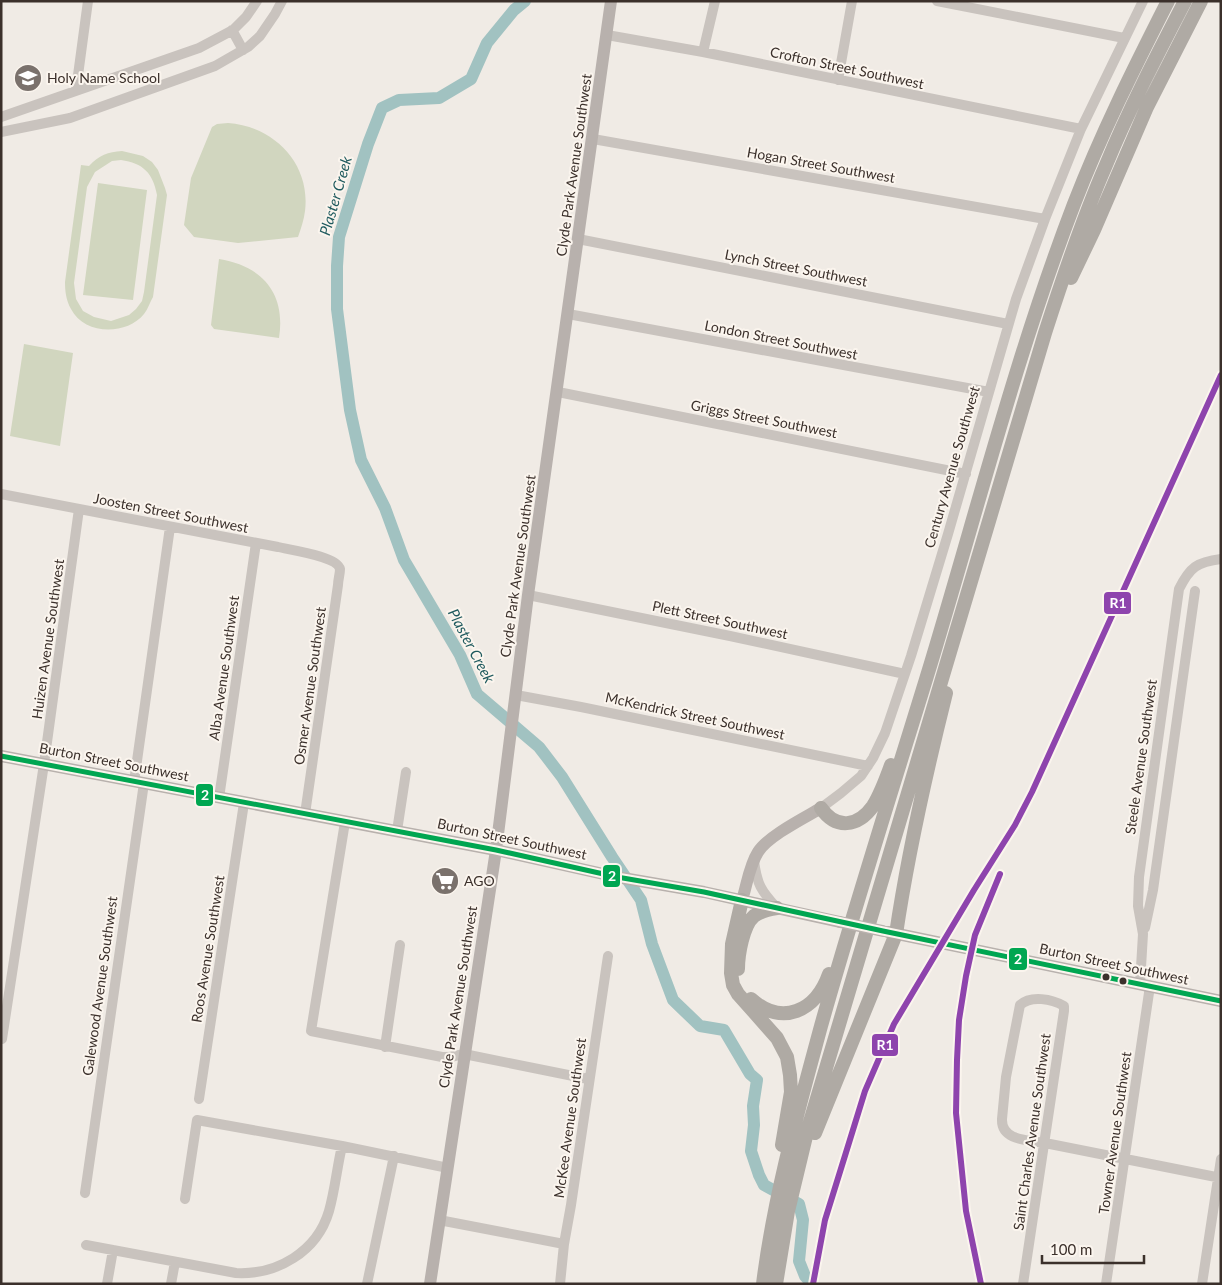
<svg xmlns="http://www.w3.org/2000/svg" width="1222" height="1285" font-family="Lato,sans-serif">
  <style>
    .green { fill: #d1d6bf; fill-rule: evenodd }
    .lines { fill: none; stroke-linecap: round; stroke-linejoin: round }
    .river { stroke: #a1c2c1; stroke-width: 12 }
    .minor { stroke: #c9c3be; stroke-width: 10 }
    .major { stroke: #b8b1ad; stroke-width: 12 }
    .highway { stroke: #afaaa4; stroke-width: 14 }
    .major-bridge { stroke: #b8b1ad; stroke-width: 12 }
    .bus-1-casing { stroke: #fbf5ee; stroke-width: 9 }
    .bus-1 { stroke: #00a651; stroke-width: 5 }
    .rail-1-casing { stroke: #fbf5ee; stroke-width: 10 }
    .rail-1 { stroke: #8e44ad; stroke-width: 6 }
    .bus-dot { fill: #3b302b; stroke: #fbf5ee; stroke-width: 2 }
    .labels { text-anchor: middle; stroke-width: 4; stroke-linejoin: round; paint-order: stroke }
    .street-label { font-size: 14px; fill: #3b302b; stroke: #fbf5ee }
    .poi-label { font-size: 14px; fill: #3b302b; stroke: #fbf5ee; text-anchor: start }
    .water-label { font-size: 15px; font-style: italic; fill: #1f5a5e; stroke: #fbf5ee }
    .line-badge { stroke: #fbf5ee; stroke-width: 2 }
    .badge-label { font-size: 14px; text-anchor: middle; font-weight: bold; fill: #fff }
  </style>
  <rect width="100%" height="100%" fill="#f0ebe5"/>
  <path class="green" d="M228,123c45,3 83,40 77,88 -1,9 -4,17 -7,26l-60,6 -44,-6 -10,-12 7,-47 21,-51 5,-3z
    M122,151l21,5 9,6 6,8 7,18 2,7 -14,102c-3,5 -5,12 -9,17 -18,22 -60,21 -73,-5 -5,-9 -6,-18 -6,-27l16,-117 8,1c10,-11 19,-14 33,-15zM121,160c22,3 32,13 36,35l-13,97 -2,9 -6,8 -7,6 -18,6 -17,-4 -11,-6 -7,-12 -2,-16 13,-96 8,-15 17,-11z
    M98,183l49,7 -14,110 -50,-5z
    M219,259c44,7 67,35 60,79l-65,-9 -3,-4z
    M24,344l49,9 -13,93 -50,-10z"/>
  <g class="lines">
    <path class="river" d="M525,1l-11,9 -27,33 -16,36 -32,19 -40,2 -17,8 -14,36 -29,93 -2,29v43l13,101 11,50 24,48 19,52 56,95 17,39 62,53 23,30 50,80 29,43 11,44 21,56 27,26 24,4 26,44 7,6 -4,26 1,19 -3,26 8,24 5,10 35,19 4,16 -4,41 6,15 7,8"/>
    <path class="minor" d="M937,1l187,37
      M232,30l11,20
      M607,35l96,17 378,77
      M703,52l12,-51
      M838,80l14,-79
      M76,90l12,-89
      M1,117l198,-69 34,-18 13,-13 11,-16
      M1,132l69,-14 145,-52 33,-19 12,-11 15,-22 7,-13
      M593,139l452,80
      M578,239l430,85
      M568,314l421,78
      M558,392l408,82
      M1,494l277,53c12,3 59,9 62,22 0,5 -2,11 -2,16l-33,229
      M528,595l202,41 175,38
      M516,695l65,12 287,59
      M134,782l36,-255
      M219,798l37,-255
      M821,808l20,-15 20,-17 12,-18 12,-25 26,-77 37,-122 68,-235 29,-80 36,-90 62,-128
      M345,822l-34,209 131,26h8l14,-3 124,25
      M397,831l9,-59
      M754,861c3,23 7,30 23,47
      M1145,928l8,-38 42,-299
      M1140,984l3,-50 -5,-28 1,-29 40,-288c11,-22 18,-27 42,-30
      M2,1039l42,-275 35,-255
      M385,1047l15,-102
      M199,1099l45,-296
      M85,1193l59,-410
      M185,1199l12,-79 145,26 106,22
      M439,1220l125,24
      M86,1245l150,28c41,2 81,-21 93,-62 6,-21 8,-44 13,-65
      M107,1284l6,-34
      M171,1284l4,-22
      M367,1284l27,-128
      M560,1284l4,-40 7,-39 37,-249
      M1023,1284l41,-273v-5c-12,-7 -33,-11 -44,-1l-14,72 -4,42c-1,22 27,21 43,24l5,1 171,34
      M1106,1284l44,-298
      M1202,1284l19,-125"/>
    <path class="major" d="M1,756l495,94 121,27 87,15 136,30
      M742,900c5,-15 7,-34 16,-48 10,-16 46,-34 63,-44
      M888,932l333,69
      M430,1284l66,-434 32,-255 83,-594"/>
    <path class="highway" d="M1071,278l23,-48 53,-123 54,-106
      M821,808c15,22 37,19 52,-2 8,-13 13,-27 18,-41
      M742,900l-10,44 -1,29 2,12 5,9 39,44 10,19 3,18 1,17 -9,53
      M738,969c0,-14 5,-44 16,-53 7,-5 16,-7 23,-8
      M751,999c31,28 65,12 78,-25
      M815,1133l81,-199c12,-81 30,-161 50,-241
      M763,1284c11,-88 35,-173 58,-258 33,-117 70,-233 106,-350 48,-157 88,-318 147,-472 27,-70 60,-136 94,-203
      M776,1284l12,-73 19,-79 238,-799c18,-56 37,-113 61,-168 23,-56 51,-110 79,-164"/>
    <path class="major-bridge" d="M840,922l43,9"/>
    <defs>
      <path id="bus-1" d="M1,756l495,94 121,27 87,15 179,39 338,70"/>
    </defs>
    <use href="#bus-1" class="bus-1-casing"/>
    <use href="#bus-1" class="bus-1"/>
    <defs>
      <path id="rail-1" d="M813,1284l12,-64 23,-74 17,-55 29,-67 80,-134 41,-65 17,-33 189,-417
        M981,1284l-15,-73 -10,-98 1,-53 2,-40 7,-44 9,-41 25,-61"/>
    </defs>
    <use href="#rail-1" class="rail-1-casing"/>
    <use href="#rail-1" class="rail-1"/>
  </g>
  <defs>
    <symbol id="school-disc" viewBox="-11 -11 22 22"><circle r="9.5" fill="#7a716c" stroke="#fbf5ee"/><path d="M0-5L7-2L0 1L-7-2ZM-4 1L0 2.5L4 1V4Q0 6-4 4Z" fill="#fff"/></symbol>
    <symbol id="supermarket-disc" viewBox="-11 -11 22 22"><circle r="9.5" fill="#7a716c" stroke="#fbf5ee"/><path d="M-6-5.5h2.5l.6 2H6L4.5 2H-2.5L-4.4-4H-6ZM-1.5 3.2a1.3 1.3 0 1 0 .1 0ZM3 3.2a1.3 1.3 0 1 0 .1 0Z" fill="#fff"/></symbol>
  </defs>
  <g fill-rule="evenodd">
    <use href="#school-disc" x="12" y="62" width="32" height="32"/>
    <use href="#supermarket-disc" x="429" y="865" width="32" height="32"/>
  </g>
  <g class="bus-dot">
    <circle cx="1106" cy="977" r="4.5"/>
    <circle cx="1123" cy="981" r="4.5"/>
  </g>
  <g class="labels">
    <g class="street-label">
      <text transform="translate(847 68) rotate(12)" y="5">Crofton Street Southwest</text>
      <text transform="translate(574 165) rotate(-82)" y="5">Clyde Park Avenue Southwest</text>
      <text transform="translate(821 165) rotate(10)" y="5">Hogan Street Southwest</text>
      <text transform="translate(796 268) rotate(11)" y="5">Lynch Street Southwest</text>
      <text transform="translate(781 340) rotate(11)" y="5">London Street Southwest</text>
      <text transform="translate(764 419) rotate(11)" y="5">Griggs Street Southwest</text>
      <text transform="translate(952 467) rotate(-74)" y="5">Century Avenue Southwest</text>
      <text transform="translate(171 513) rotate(11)" y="5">Joosten Street Southwest</text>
      <text transform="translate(518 566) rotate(-82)" y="5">Clyde Park Avenue Southwest</text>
      <text transform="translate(720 620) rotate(12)" y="5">Plett Street Southwest</text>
      <text transform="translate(48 639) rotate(-82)" y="5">Huizen Avenue Southwest</text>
      <text transform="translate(224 668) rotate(-82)" y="5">Alba Avenue Southwest</text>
      <text transform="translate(310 686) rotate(-82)" y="5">Osmer Avenue Southwest</text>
      <text transform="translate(695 716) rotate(12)" y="5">McKendrick Street Southwest</text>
      <text transform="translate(1141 757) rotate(-82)" y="5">Steele Avenue Southwest</text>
      <text transform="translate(114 762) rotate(11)" y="5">Burton Street Southwest</text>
      <text transform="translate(512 839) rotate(12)" y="5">Burton Street Southwest</text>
      <text transform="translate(208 949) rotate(-81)" y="5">Roos Avenue Southwest</text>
      <text transform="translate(1114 964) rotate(12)" y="5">Burton Street Southwest</text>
      <text transform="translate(100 986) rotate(-82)" y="5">Galewood Avenue Southwest</text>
      <text transform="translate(458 997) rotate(-81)" y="5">Clyde Park Avenue Southwest</text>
      <text transform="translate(570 1118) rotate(-82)" y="5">McKee Avenue Southwest</text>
      <text transform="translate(1032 1132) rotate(-82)" y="5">Saint Charles Avenue Southwest</text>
      <text transform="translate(1115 1133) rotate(-82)" y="5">Towner Avenue Southwest</text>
    </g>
    <g class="poi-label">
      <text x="47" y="83">Holy Name School</text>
      <text x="464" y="886">AGO</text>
    </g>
    <g class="water-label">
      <text transform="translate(336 196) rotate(-74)" y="5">Plaster Creek</text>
      <text transform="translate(471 646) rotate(62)" y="5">Plaster Creek</text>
    </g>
  </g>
  <g class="line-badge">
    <rect x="1103" y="591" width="29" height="24" rx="5" fill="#8e44ad"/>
    <rect x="195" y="783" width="19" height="24" rx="5" fill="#00a651"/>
    <rect x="602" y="864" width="19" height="24" rx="5" fill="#00a651"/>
    <rect x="1008" y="947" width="20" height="24" rx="5" fill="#00a651"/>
    <rect x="871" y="1033" width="28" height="24" rx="5" fill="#8e44ad"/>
  </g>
  <g class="badge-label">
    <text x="1118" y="608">R1</text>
    <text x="205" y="800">2</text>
    <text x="612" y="881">2</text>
    <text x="1018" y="964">2</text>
    <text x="885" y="1050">R1</text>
  </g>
  <rect width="1222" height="1285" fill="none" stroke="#3b302b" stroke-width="5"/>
  <path d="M1042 1255v8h102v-8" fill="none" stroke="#3b302b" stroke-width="2.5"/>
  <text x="1050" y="1255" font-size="15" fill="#3b302b" stroke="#fbf5ee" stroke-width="4" paint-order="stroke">100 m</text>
</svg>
